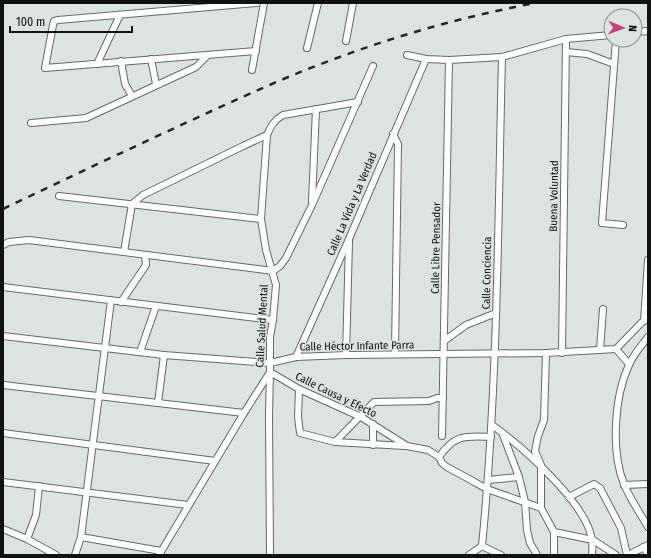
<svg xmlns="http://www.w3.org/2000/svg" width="651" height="558" font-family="'Fira Sans Condensed',sans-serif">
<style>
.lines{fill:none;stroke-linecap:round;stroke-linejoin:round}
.minor-casing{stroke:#636b68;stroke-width:8}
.minor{stroke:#fff;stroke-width:6}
.rail{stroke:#232826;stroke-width:2.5;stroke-dasharray:7 7;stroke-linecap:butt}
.labels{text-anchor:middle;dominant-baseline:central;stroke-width:3;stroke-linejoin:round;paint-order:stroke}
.street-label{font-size:11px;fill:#0e1211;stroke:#dbe4e1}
</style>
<rect width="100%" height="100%" fill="#dbe4e1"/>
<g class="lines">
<g class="minor-casing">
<g id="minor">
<polyline points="635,32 648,31"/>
<polyline points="616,40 602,223 623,225"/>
<polyline points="346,41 353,3"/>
<polyline points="307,48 318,3"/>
<polyline points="256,51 45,68 53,25 54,21 58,20 257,3"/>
<polyline points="566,52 587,54 614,64"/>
<polyline points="407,55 426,59 449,60 502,57 566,39 611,35"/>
<polyline points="151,59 156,84"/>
<polyline points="121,61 125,84 132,96"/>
<polyline points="97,64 120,15"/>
<polyline points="252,70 264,3"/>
<polyline points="31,123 86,118 196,67 208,55"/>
<polyline points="393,134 398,144 395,354"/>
<polyline points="59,196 261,219"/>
<polyline points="312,201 316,109"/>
<polyline points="3,245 9,242 29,240 273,271 280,266 286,258 312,205 373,66"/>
<polyline points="124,252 132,204 143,195 243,146 267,135"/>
<polyline points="3,287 273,320"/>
<polyline points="121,302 146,265 145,255"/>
<polyline points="644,321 648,260"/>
<polyline points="3,336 164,355 270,363 296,357 346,355 546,353 616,349"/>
<path d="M648 337C641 346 633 355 629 365 614 397 611 452 624 484 630 499 640 513 648 527"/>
<polyline points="444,341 466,325 496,313"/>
<polyline points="616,349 646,318"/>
<polyline points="616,349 629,364"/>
<polyline points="600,350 603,309"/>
<polyline points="140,352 156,306"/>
<polyline points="546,353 544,420 538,436 535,451 541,465 541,508 554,532 554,555"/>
<polyline points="562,353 566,39"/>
<polyline points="346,355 349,242"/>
<polyline points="296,357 349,239 426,59"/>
<polyline points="3,385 244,413"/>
<polyline points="299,389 298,417 300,433 335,442 405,446"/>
<polyline points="158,403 164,355"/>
<path d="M492 425C521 446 587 503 592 540 593 545 592 550 592 555"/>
<polyline points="3,433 215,461"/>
<polyline points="503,435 519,477 525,502 527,530 530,543 537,555"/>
<polyline points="442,436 449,60"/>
<polyline points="335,442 374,402 429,401 437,398 443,398"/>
<polyline points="373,445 373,424"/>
<path d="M439 457C455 434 465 436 491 437"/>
<polyline points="488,480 519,477"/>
<polyline points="3,482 188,505"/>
<polyline points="624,485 648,484"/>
<polyline points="569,497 594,484 600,488 621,528 627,555"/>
<polyline points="3,529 27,539 56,555"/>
<polyline points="554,532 593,540 616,555"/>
<polyline points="81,537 161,551"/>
<polyline points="27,539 36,515 39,486"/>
<polyline points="482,546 501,555"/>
<polyline points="643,547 648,554"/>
<polyline points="75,555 81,537 111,300"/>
<path d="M159 555 244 413 270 372V337L273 320 276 285 266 250 261 219 267 135C271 126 274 120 283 115L358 102"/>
<polyline points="270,555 269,415 270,372 299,389 361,417 407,446 428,450 439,457 442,463 447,467 469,479 487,489 541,508"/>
<path d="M469 555 482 546C498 383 498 220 502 57"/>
<polyline points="628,555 648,545"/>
</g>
</g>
<use href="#minor" class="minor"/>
<path class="rail" d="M3 209C66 179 129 149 192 120 240 98 287 76 337 58 401 34 467 16 535 3"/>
</g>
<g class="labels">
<g class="street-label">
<text transform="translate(554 196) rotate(-89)">Buena Voluntad</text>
<text transform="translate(352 204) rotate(-67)">Calle La Vida y La Verdad</text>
<text transform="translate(436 248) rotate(-89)">Calle Libre Pensador</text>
<text transform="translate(487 273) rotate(-89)">Calle Conciencia</text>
<text transform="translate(262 326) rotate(-87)">Calle Salud Mental</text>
<text transform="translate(357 346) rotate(-1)">Calle Héctor Infante Parra</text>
<text transform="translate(336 395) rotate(26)">Calle Causa y Efecto</text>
</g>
</g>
<rect width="651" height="558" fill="none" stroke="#0e1211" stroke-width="8"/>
<g transform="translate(623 28) rotate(92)"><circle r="19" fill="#dbe4e1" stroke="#89908e"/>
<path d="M0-3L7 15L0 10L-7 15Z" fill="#cc427a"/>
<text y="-6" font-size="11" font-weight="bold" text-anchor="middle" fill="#0e1211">N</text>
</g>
<path d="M10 26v6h122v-6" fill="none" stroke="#0e1211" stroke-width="2"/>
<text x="16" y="26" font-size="12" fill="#0e1211" stroke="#dbe4e1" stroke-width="3" paint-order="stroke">100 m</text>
</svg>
